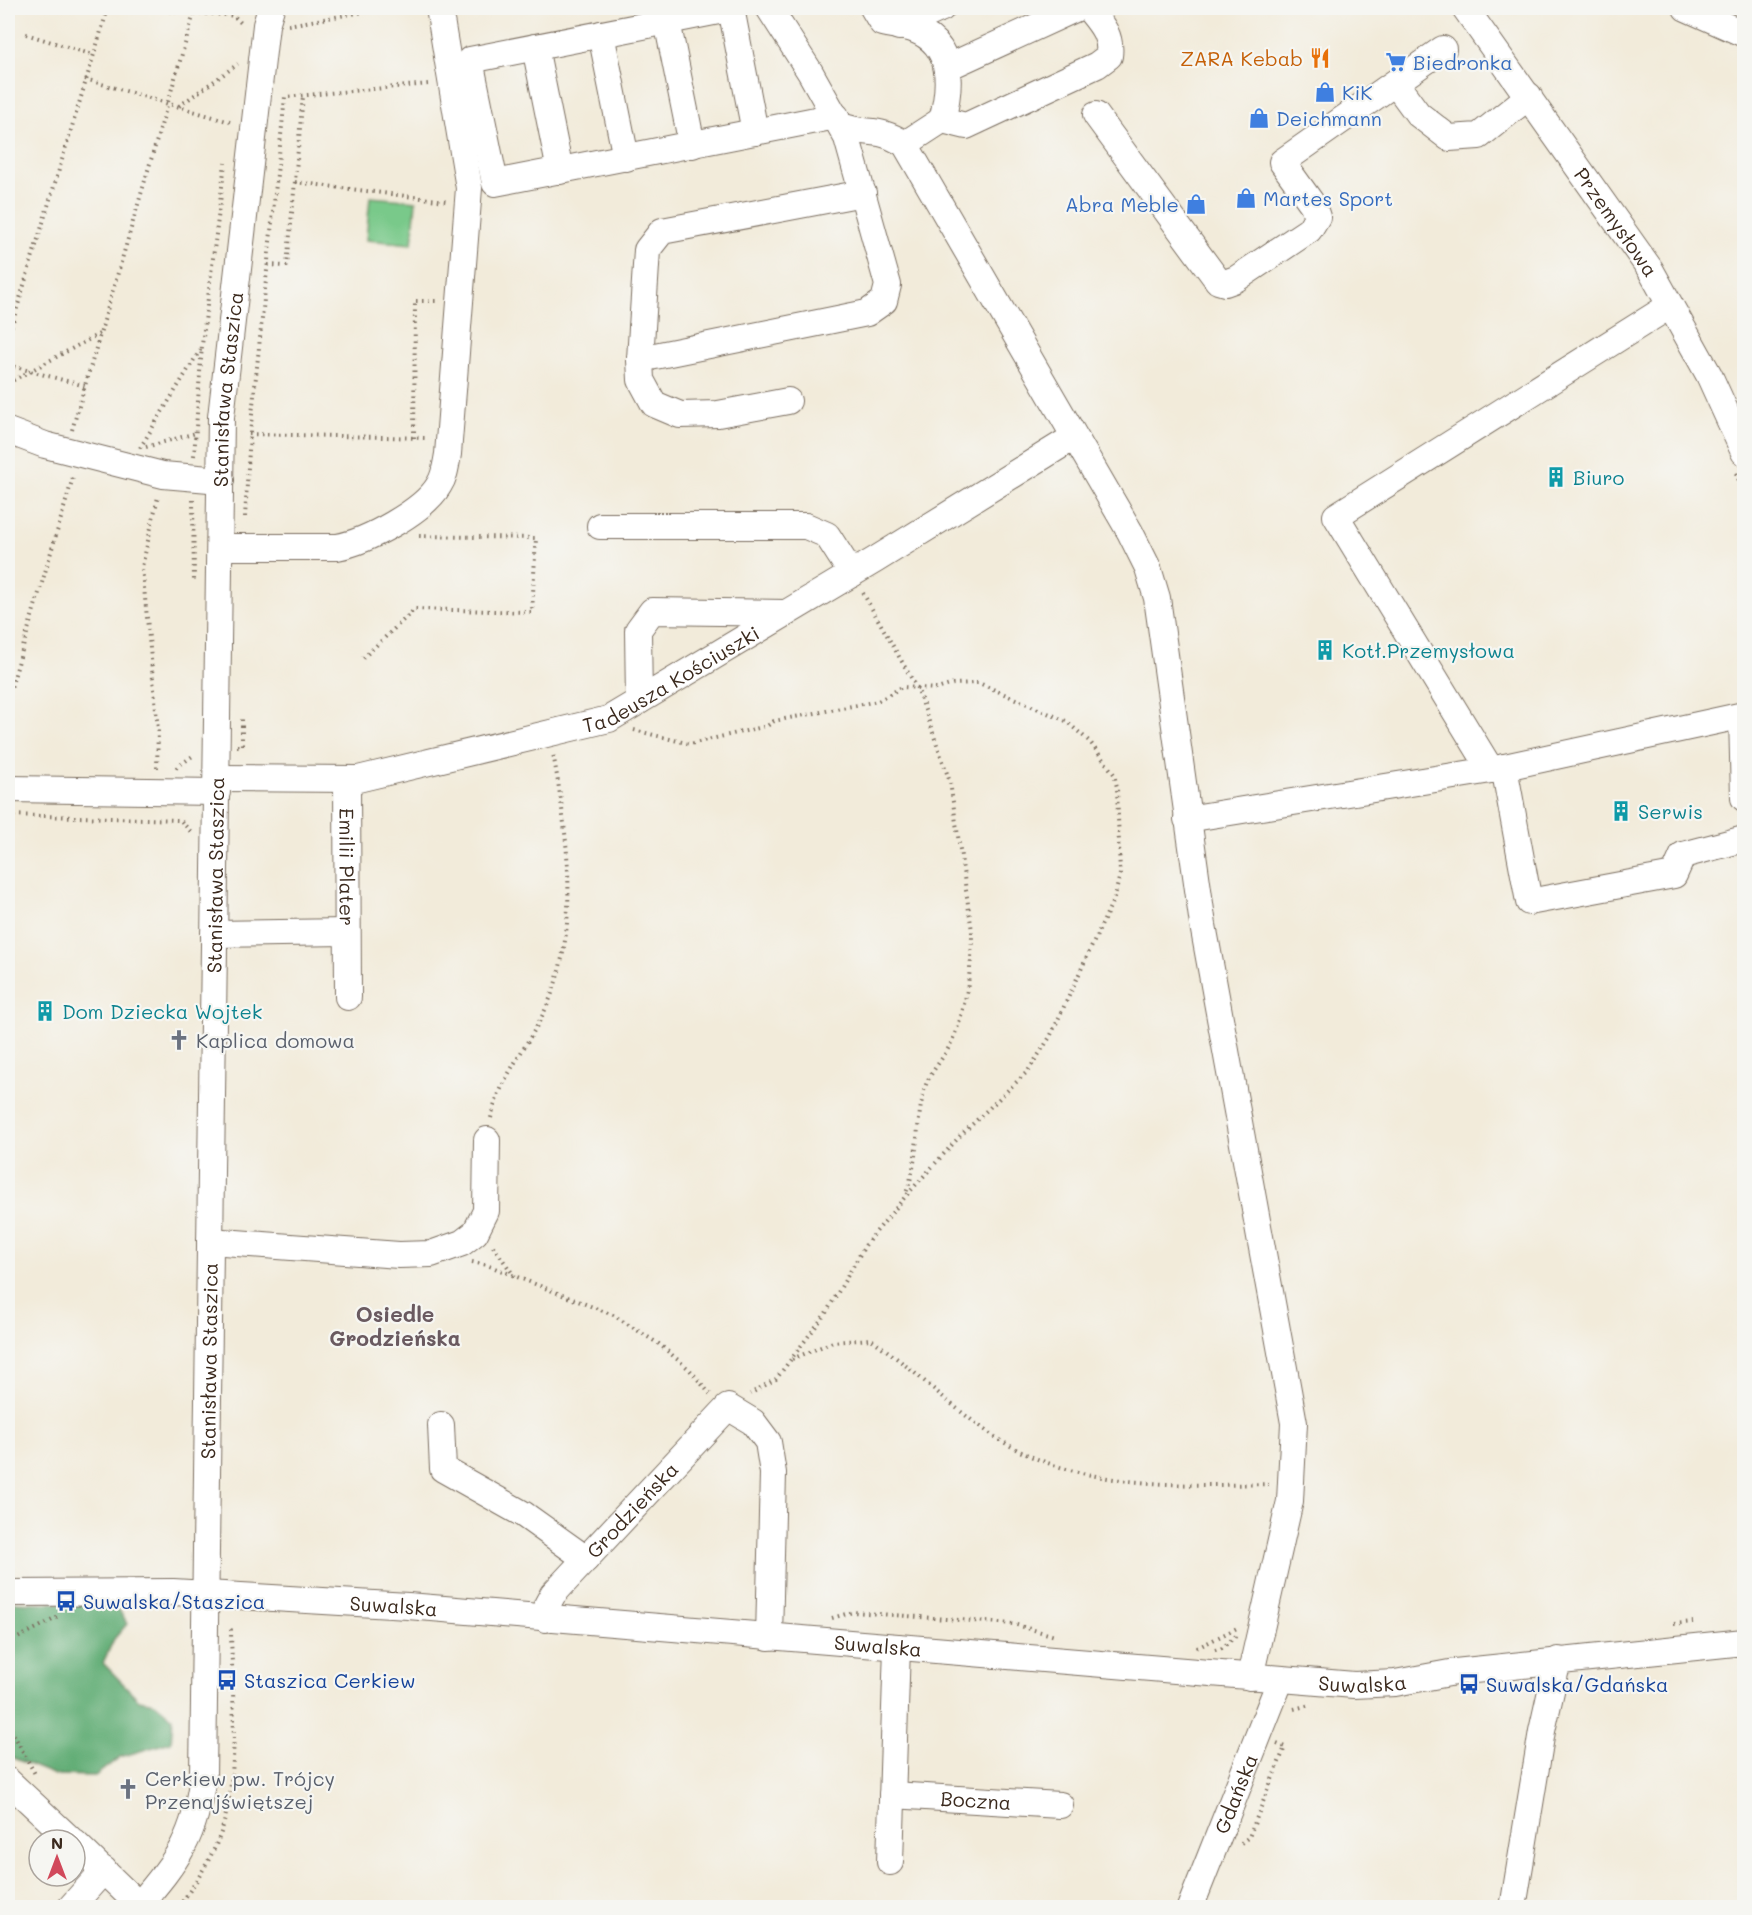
<svg xmlns="http://www.w3.org/2000/svg" width="1752" height="1915" font-family="Mali,sans-serif">
<style>
.green{fill:#79c98a;stroke:#5a7a54;stroke-width:1.5}
.forest{fill:#62ad76;stroke:#4e6c4a;stroke-width:1.5}
.lines{fill:none;stroke-linecap:round;stroke-linejoin:round}
.minor-casing{stroke:#7b6e60;stroke-width:28}
.path{stroke:#7b6e60;stroke-width:4;stroke-dasharray:1.5 4.5;stroke-linecap:butt}
.minor{stroke:#fff;stroke-width:26}
.labels{text-anchor:middle;dominant-baseline:central;stroke-width:4.5;stroke-linejoin:round;paint-order:stroke}
.food-label{font-size:20px;fill:#c56008;stroke:#f6f6f2;text-anchor:end}
.shop-label{font-size:20px;fill:#366cbe;stroke:#f6f6f2;text-anchor:start}
.street-label{font-size:20px;fill:#3b2a1e;stroke:#f6f6f2}
.culture-label{font-size:20px;fill:#0d838f;stroke:#f6f6f2;text-anchor:start}
.worship-label{font-size:20px;fill:#5b616d;stroke:#f6f6f2;text-anchor:start}
.transit-label{font-size:20px;fill:#164399;stroke:#f6f6f2;text-anchor:start}
.neighbourhood-label{font-size:21px;font-weight:bold;fill:#6a5a60;stroke:#f6f6f2}
</style>
<rect width="100%" height="100%" fill="#f6f6f2"/>
<filter id="ink" filterUnits="userSpaceOnUse"><feTurbulence type="fractalNoise" baseFrequency=".0167" numOctaves="2"/><feDisplacementMap in="SourceGraphic" scale="12" xChannelSelector="R" yChannelSelector="G"/><feConvolveMatrix kernelMatrix="1 2 1 2 8 2 1 2 1" color-interpolation-filters="sRGB"/></filter>
<filter id="wash" filterUnits="userSpaceOnUse"><feTurbulence type="fractalNoise" baseFrequency=".008" numOctaves="4" result="noise"/><feDisplacementMap in="SourceGraphic" scale="24" xChannelSelector="R" yChannelSelector="G"/><feGaussianBlur stdDeviation="1.35" result="paint"/><feColorMatrix in="noise" values="0 0 0 0 0 0 0 0 0 0 0 0 0 0 0 0 0 1.4 0 .05"/><feComposite in="paint" operator="in"/></filter>
<g filter="url(#wash)">
<rect width="100%" height="100%" fill="#f2ebda"/>
<polygon class="green" points="370,197 416,201 412,244 366,240"/>
<polygon class="forest" points="8,1602 79,1604 119,1610 127,1624 114,1639 103,1663 139,1700 155,1703 173,1718 171,1742 120,1757 95,1776 55,1775 8,1756"/>
</g>
<g filter="url(#ink)">
<g class="lines">
<g class="minor-casing">
<g id="minor">
<polyline points="731,8 755,132"/>
<polyline points="734,8 470,60 495,183 836,116"/>
<path d="M873 8 882 23C893 26 905 26 915 30 954 45 951 86 942 120"/>
<path id="s1" d="M1465 8 1650 269 1709 375 1744 452"/>
<polyline points="1686,8 1744,34"/>
<polyline points="667,21 692,145"/>
<polyline points="899,27 942,8"/>
<polyline points="601,34 626,158"/>
<polyline points="535,47 560,171"/>
<polyline points="948,67 1077,8"/>
<polyline points="1396,84 1418,114 1449,138 1479,136 1529,96"/>
<polyline points="1096,115 1218,281 1225,283 1236,279 1309,230 1317,217 1313,205 1282,162 1443,49"/>
<path d="M841 126C868 136 877 126 905 144L1130 532 1148 568 1157 598 1203 925 1294 1423 1290 1501 1250 1677"/>
<path d="M905 144 942 120 966 126 1097 65 1109 56C1112 35 1100 23 1088 8"/>
<polyline points="1660,312 1336,516 1491,770 1744,715"/>
<polyline points="640,359 867,313 884,301 888,285 847,138 810,72 769,8"/>
<polyline points="788,401 718,414 680,415 654,404 641,380 640,359 647,250 662,231 863,193"/>
<polyline points="8,431 45,445 163,475 221,480"/>
<polyline points="600,526 806,526 827,535 852,574"/>
<path d="M220 547H337C366 542 424 511 439 485 445 476 446 465 448 454L469 188 439 8"/>
<polyline points="639,701 638,630 652,611 786,613"/>
<polyline points="1742,716 1744,798"/>
<polyline points="1504,767 1529,902 1674,875 1683,855 1744,839"/>
<path id="s2" d="M218 778 358 779 609 719 875 560 1074 437"/>
<path id="s3" d="M347 779 348 997"/>
<polyline points="8,789 217,792"/>
<polyline points="1187,819 1491,770"/>
<polyline points="214,934 347,932"/>
<polyline points="210,1241 399,1255 431,1254 462,1243 475,1233 486,1211 487,1140"/>
<polyline points="441,1425 443,1469 523,1514 586,1559"/>
<path id="s4" d="M8 1593 173 1592 408 1606 1354 1685 1395 1683 1455 1672 1744 1642"/>
<path id="s5" d="M546 1619 547 1605 553 1594 728 1407 753 1422 768 1442 773 1473 769 1637"/>
<polyline points="8,1781 71,1840"/>
<path id="s6" d="M892 1795 1060 1805"/>
<polyline points="75,1843 142,1908"/>
<polyline points="890,1862 897,1647"/>
<path id="s7" d="M139 1905C178 1860 195 1837 203 1776L221 417 266 25 271 8"/>
<polyline points="70,1908 104,1870"/>
<path id="s8" d="M1190 1908 1280 1681"/>
<polyline points="1513,1908 1542,1731 1558,1660"/>
</g>
</g>
<g class="path">
<polyline points="122,8 228,15 234,16 242,24"/>
<polyline points="349,8 350,14"/>
<polyline points="228,15 228,8"/>
<polyline points="288,25 387,8"/>
<polyline points="26,34 93,55"/>
<polyline points="85,79 230,122"/>
<polyline points="179,106 238,64"/>
<polyline points="295,182 446,201"/>
<polyline points="268,265 287,266 303,96"/>
<polyline points="8,338 108,8"/>
<polyline points="8,365 85,386"/>
<polyline points="8,383 101,333"/>
<polyline points="72,430 194,13"/>
<polyline points="249,434 427,438"/>
<polyline points="414,438 415,301 440,301"/>
<polyline points="146,447 196,433"/>
<polyline points="140,448 202,347"/>
<polyline points="194,456 202,345 225,163"/>
<polyline points="1736,473 1744,493"/>
<polyline points="193,500 194,582"/>
<polyline points="245,517 250,434 285,97 429,84"/>
<path d="M863 593 918 690 950 782 972 931C972 968 966 1014 949 1047 941 1062 928 1074 924 1091 915 1126 919 1160 906 1193"/>
<polyline points="363,658 415,609 532,612 536,538 417,536"/>
<polyline points="8,698 74,474"/>
<polyline points="634,730 690,744 767,726 774,721 878,701 902,687 937,689 953,684 979,683 1066,721 1090,742 1114,774 1117,787 1120,874 1115,896 1050,1037 1028,1071 960,1136 905,1197 866,1244 826,1313 776,1379 750,1394"/>
<polyline points="237,746 242,746 242,719"/>
<polyline points="157,768 158,730 142,567 158,497"/>
<polyline points="176,768 194,755"/>
<polyline points="8,815 180,820 193,834"/>
<path d="M491 1118C501 1073 535 1039 551 996 580 919 567 832 553 753"/>
<polyline points="493,1246 515,1277"/>
<polyline points="472,1262 487,1265 613,1315 659,1344 690,1370 710,1394"/>
<path d="M792 1359 833 1342 871 1339C917 1371 957 1414 1005 1443 1083 1489 1182 1486 1269 1484"/>
<polyline points="832,1618 853,1612 1013,1624 1055,1636"/>
<polyline points="1674,1624 1693,1622"/>
<polyline points="8,1643 60,1616"/>
<polyline points="1197,1648 1237,1628"/>
<polyline points="1215,1650 1222,1648 1236,1636"/>
<polyline points="1294,1709 1310,1705"/>
<polyline points="8,1724 35,1774"/>
<polyline points="1241,1843 1249,1837 1285,1747 1277,1744"/>
<path d="M179 1906C196 1883 215 1853 223 1826 240 1764 232 1693 231 1630L228 1626"/>
</g>
<use href="#minor" class="minor"/>
</g>
</g>
<defs>
<g id="restaurant-bare" transform="scale(1.62)"><path d="M-5-6h1v4h1v-4h1v4h1v-4h1v5L-1.5 .5V6h-2V.5L-5-1ZM5-6V6H3V1.5H1.5Q1.5-4 5-6Z" fill="#e8710a" stroke="#f6f6f2" stroke-width="2.5" paint-order="stroke"/></g>
<g id="supermarket-bare" transform="scale(1.62)"><path d="M-6-5.5h2.5l.6 2H6L4.5 2H-2.5L-4.4-4H-6ZM-1.5 3.2a1.3 1.3 0 1 0 .1 0ZM3 3.2a1.3 1.3 0 1 0 .1 0Z" fill="#3f7fe0" stroke="#f6f6f2" stroke-width="2.5" paint-order="stroke"/></g>
<g id="shop-bare" transform="scale(1.62)"><path d="M-5-2.5h2.3a2.7 3.5 0 0 1 5.4 0H5L5.5 6h-11ZM-1.5-2.5h3a1.5 2.3 0 0 0-3 0Z" fill="#3f7fe0" stroke="#f6f6f2" stroke-width="2.5" paint-order="stroke"/></g>
<g id="building-bare" transform="scale(1.62)"><path d="M-4-6H4V6H1V3H-1V6H-4ZM-2.5-4.3h1.7v1.8h-1.7ZM.8-4.3h1.7v1.8H.8ZM-2.5-1h1.7V.8h-1.7ZM.8-1h1.7V.8H.8Z" fill="#0f9aa8" stroke="#f6f6f2" stroke-width="2.5" paint-order="stroke"/></g>
<g id="church-bare" transform="scale(1.62)"><path d="M-1.2-6h2.4v3.5h3.3v2.4h-3.3V6h-2.4V-.1h-3.3v-2.4h3.3Z" fill="#6b7280" stroke="#f6f6f2" stroke-width="2.5" paint-order="stroke"/></g>
<g id="bus-bare" transform="scale(1.62)"><path d="M-5-6H5V4H4V6H2V4H-2V6H-4V4H-5ZM-3.5-4V0h7V-4ZM-3.5 1.2v1.5H-2V1.2ZM2 1.2v1.5H3.5V1.2Z" fill="#1a4fb4" stroke="#f6f6f2" stroke-width="2.5" paint-order="stroke"/></g>
</defs>
<g fill-rule="evenodd">
<use href="#restaurant-bare" x="1320" y="58"/>
<use href="#supermarket-bare" x="1396" y="62"/>
<use href="#shop-bare" x="1325" y="92"/>
<use href="#shop-bare" x="1259" y="118"/>
<use href="#shop-bare" x="1246" y="198"/>
<use href="#shop-bare" x="1196" y="204"/>
<use href="#building-bare" x="1556" y="477"/>
<use href="#building-bare" x="1325" y="650"/>
<use href="#building-bare" x="1621" y="811"/>
<use href="#building-bare" x="45" y="1011"/>
<use href="#church-bare" x="179" y="1040"/>
<use href="#bus-bare" x="66" y="1601"/>
<use href="#bus-bare" x="227" y="1680"/>
<use href="#bus-bare" x="1469" y="1684"/>
<use href="#church-bare" x="128" y="1789"/>
</g>
<g class="labels">
<g class="food-label">
<text x="1303" y="58">ZARA Kebab</text>
</g>
<g class="shop-label">
<text x="1413" y="62">Biedronka</text>
<text x="1342" y="92">KiK</text>
<text x="1276" y="118">Deichmann</text>
<text x="1263" y="198">Martes Sport</text>
<text x="1179" y="204" text-anchor="end">Abra Meble</text>
</g>
<g class="street-label">
<text stroke="none"><textPath href="#s1" startOffset="262">Przemysłowa</textPath></text>
<text stroke="none"><textPath href="#s7" startOffset="1534">Stanisława Staszica</textPath></text>
<text stroke="none"><textPath href="#s2" startOffset="471">Tadeusza Kościuszki</textPath></text>
<text stroke="none"><textPath href="#s3" startOffset="88">Emilii Plater</textPath></text>
<text stroke="none"><textPath href="#s7" startOffset="1048">Stanisława Staszica</textPath></text>
<text stroke="none"><textPath href="#s7" startOffset="562">Stanisława Staszica</textPath></text>
<text stroke="none"><textPath href="#s5" startOffset="142">Grodzieńska</textPath></text>
<text stroke="none"><textPath href="#s4" startOffset="386">Suwalska</textPath></text>
<text stroke="none"><textPath href="#s4" startOffset="872">Suwalska</textPath></text>
<text stroke="none"><textPath href="#s4" startOffset="1358">Suwalska</textPath></text>
<text stroke="none"><textPath href="#s8" startOffset="123">Gdańska</textPath></text>
<text stroke="none"><textPath href="#s6" startOffset="84">Boczna</textPath></text>
</g>
<g class="culture-label">
<text x="1573" y="477">Biuro</text>
<text x="1342" y="650">Kotł.Przemysłowa</text>
<text x="1638" y="811">Serwis</text>
<text x="62" y="1011">Dom Dziecka Wojtek</text>
</g>
<g class="worship-label">
<text x="196" y="1040">Kaplica domowa</text>
<text x="145" y="1778">Cerkiew pw. Trójcy<tspan x="145" dy="23">Przenajświętszej</tspan></text>
</g>
<g class="transit-label">
<text x="83" y="1601">Suwalska/Staszica</text>
<text x="244" y="1680">Staszica Cerkiew</text>
<text x="1486" y="1684">Suwalska/Gdańska</text>
</g>
<g class="neighbourhood-label">
<text x="395" y="1313">Osiedle<tspan x="395" dy="24">Grodzieńska</tspan></text>
</g>
</g>
<rect width="1752" height="1915" fill="none" stroke="#f6f6f2" stroke-width="30"/>
<g transform="translate(57 1858)"><circle r="28" fill="#f6f6f2" stroke="#aba49d" stroke-width="1.5"/>
<path d="M0-4.5L10 22L0 15L-10 22Z" fill="#d1495b"/>
<text y="-9" font-size="16" font-weight="bold" text-anchor="middle" fill="#3b2a1e">N</text>
</g>
</svg>
